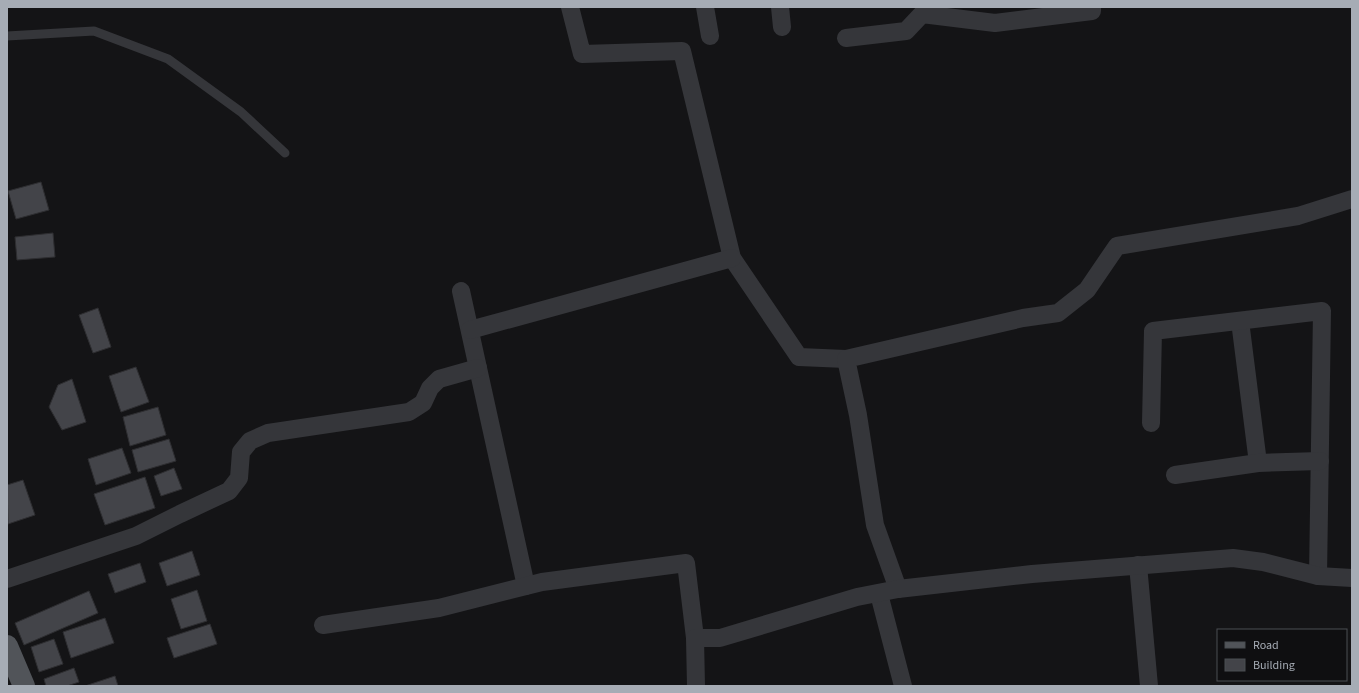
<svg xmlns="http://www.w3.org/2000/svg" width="1359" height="693" font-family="'Source Sans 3',sans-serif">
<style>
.building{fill:#434449;stroke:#2e2e31}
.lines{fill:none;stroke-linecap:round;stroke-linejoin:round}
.service{stroke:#35363a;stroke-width:9}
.minor{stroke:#35363a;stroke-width:18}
.primary{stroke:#515459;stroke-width:22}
</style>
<rect width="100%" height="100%" fill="#141416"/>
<g class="building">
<polygon points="41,182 49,210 16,219 8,191"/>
<polygon points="53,233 55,257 17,260 15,237"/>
<polygon points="98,308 111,347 93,353 79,315"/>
<polygon points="136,367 149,402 121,412 109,376"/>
<polygon points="72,379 86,422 62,430 49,407 58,385"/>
<polygon points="158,407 166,435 130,446 123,417"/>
<polygon points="169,439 176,461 138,472 132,450"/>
<polygon points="122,448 131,473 96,485 88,459"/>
<polygon points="174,468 182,489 161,496 154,476"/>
<polygon points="145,477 155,508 105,525 94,494"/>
<polygon points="23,480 35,515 8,524 7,485"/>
<polygon points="192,551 200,575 167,586 159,563"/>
<polygon points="140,563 146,582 115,593 108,574"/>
<polygon points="197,590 207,621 181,629 171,599"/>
<polygon points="89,591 98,613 24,645 15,623"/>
<polygon points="105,618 114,643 71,658 63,632"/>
<polygon points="210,624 217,644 174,658 167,638"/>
<polygon points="54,639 63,664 39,672 31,647"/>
<polygon points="74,668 79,682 67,686 46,686 44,679"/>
<polygon points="115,676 118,686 85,686"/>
</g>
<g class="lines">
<polyline class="service" points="7,36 94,31 168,59 241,112 285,153"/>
<g class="minor">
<polyline points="570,7 582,54 682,51 732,258 799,357 846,359"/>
<polyline points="705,7 710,36"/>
<polyline points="780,7 782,27"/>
<polyline points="846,38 906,31 922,14 995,23 1092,11 1092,7"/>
<polyline points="461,291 526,586"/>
<polyline points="1240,321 1258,463"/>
<polyline points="470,330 732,258"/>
<polyline points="1151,423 1153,331 1322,311 1318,576"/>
<polyline points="1175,475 1258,463 1320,461"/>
<polyline points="1138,565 1149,686"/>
<polyline points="7,579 136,536 180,514 229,491 239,478 241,452 250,441 268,433 409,412 423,403 430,388 439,379 478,368"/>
<polyline points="898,589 875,525 858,415 846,359 1023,318 1058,313 1087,290 1117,246 1298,216 1352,199"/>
<polyline points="879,594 903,686"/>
<polyline points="323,625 439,608 542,582 686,563 695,638"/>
<polyline points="696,686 695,638 720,638 857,597 898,589 1032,574 1233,558 1263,562 1318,576 1352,578"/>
</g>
<polyline class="primary" points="7,646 24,686"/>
</g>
<rect width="1359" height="693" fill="none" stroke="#a6acb5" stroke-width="16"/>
<rect x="1217" y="629" width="130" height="52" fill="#0f0f11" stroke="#4b4e53"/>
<rect x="1225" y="642" width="20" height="6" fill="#515459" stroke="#4b4e53"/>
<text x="1253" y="649" font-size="12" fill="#a6acb5">Road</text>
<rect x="1225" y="659" width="20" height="12" fill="#434449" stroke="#4b4e53"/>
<text x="1253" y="669" font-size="12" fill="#a6acb5">Building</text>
</svg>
